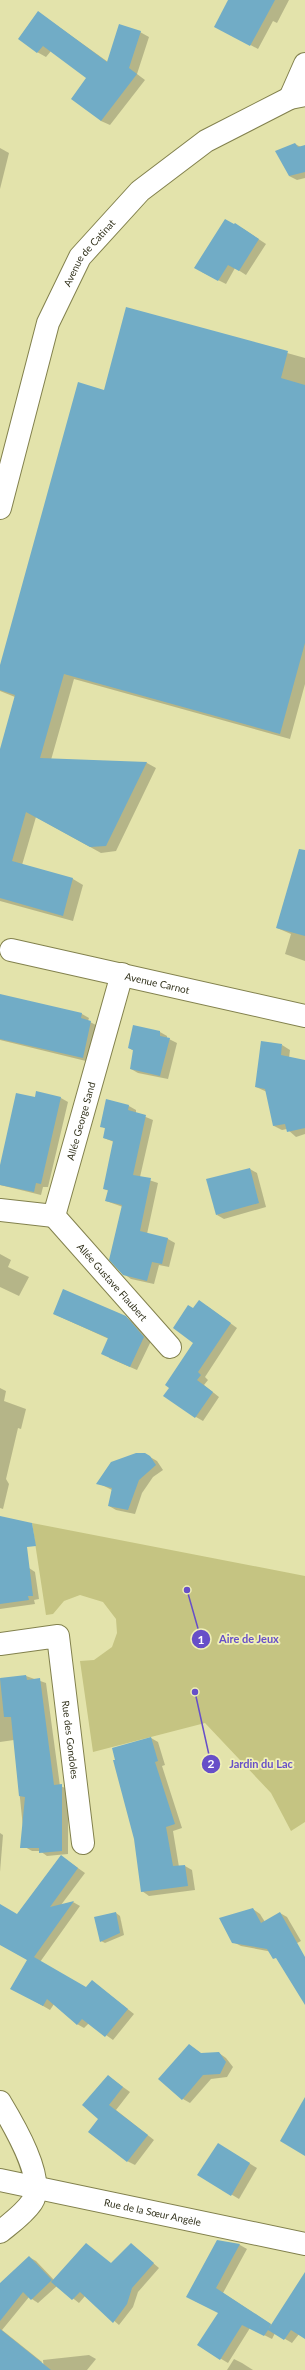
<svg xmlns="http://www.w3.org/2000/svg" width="305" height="2370" font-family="Lato,sans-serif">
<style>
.green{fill:#c5c482}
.shadow{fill:#0003}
.building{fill:#71acc6}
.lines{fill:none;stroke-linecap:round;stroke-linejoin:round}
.pedestrian-casing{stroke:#82814d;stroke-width:24}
.minor-casing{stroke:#82814d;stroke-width:24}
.pedestrian{stroke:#fff;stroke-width:22}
.minor{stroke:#fff;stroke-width:22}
.labels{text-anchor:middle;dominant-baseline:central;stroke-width:3.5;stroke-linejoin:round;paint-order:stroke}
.street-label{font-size:10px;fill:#32321c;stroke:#f0f0b8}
.leader{fill:none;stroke:#674fc8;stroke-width:1.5}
.callout-dot{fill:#674fc8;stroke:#f0f0b8;stroke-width:1.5}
.mark-label{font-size:12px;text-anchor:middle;font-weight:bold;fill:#fff}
.callout-label{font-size:11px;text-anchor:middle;font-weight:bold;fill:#674fc8;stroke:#f0f0b8;stroke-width:3.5;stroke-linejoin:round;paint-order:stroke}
</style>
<rect width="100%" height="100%" fill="#e3e3ab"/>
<polygon class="green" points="32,1523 305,1576 305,1822 291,1831 271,1793 205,1723 93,1752 80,1661 94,1660 112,1647 117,1633 116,1619 103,1602 80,1595 64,1601 53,1614 46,1615"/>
<g class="shadow">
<polygon points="229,0 289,0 277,23 273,21 258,49 223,30"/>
<polygon points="38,12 108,62 140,32 149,37 137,74 145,80 110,125 101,121 88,78 51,51 46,57 37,52"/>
<polygon points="295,144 301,147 305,146 305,178 297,180 289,176"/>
<polygon points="0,148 9,153 0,189"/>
<polygon points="242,228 266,244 246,275 235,268 226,284 202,272"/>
<polygon points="127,308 305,358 305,684 290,739 74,679 51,760 147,763 156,768 116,851 101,853 36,817 22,865 73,879 83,885 73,921 0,901 0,753 15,697 0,691 0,669 105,391"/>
<polygon points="305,869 305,961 285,954 291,934 277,928"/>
<polygon points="0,995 82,1014 89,1018 88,1021 98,1026 90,1062 0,1040"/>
<polygon points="160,1032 167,1036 167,1038 177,1043 168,1079 138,1073 131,1069 134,1051 129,1048"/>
<polygon points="282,1045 290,1050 289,1058 305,1061 305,1134 296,1137 287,1129 282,1130 274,1126 267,1092 256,1087"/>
<polygon points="61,1098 68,1102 48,1187 43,1187 41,1195 0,1185 0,1169 35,1099"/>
<polygon points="107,1100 129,1106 136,1110 136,1113 153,1120 140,1177 158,1183 147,1234 168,1239 175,1243 169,1267 159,1265 154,1284 131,1279 124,1274 123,1207 106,1201 109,1191 104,1189 114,1142 104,1138 106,1129 101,1126"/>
<polygon points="250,1169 257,1173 266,1207 224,1219 217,1215"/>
<polygon points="0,1254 11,1260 8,1267 29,1277 19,1296 0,1287"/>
<polygon points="207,1306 237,1328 205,1377 208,1380 204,1385 219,1397 203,1421 196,1417 170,1388 194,1343 194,1309"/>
<polygon points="54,1314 124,1316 132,1321 151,1341 137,1370 109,1358 109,1339"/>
<polygon points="0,1388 6,1391 4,1401 26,1409 21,1429 18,1428 6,1479 9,1484 3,1509 0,1508"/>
<polygon points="145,1454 157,1461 163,1470 153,1477 142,1493 135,1514 116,1510 109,1506 112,1490 98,1483"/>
<polygon points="29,1568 35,1572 39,1599 34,1600 35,1604 0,1609 0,1570"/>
<polygon points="26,1676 46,1683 60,1786 68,1789 68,1854 47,1856 40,1851 32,1851 25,1847 14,1740 0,1742 0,1679"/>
<polygon points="151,1738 158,1742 165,1765 162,1766 182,1828 173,1831 179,1867 185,1866 192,1870 195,1890 149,1896 142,1891"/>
<polygon points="0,1833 3,1835 0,1872"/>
<polygon points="61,1856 85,1873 61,1905 73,1902 80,1906 40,1962 86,1988 92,1981 134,2014 113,2040 89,2023 84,2028 77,2024 54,2004 50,2010 12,1988 28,1960 0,1944 0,1908 17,1915"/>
<polygon points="253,1909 260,1914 265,1922 280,1913 287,1917 301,1941 278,1953 241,1946 233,1942"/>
<polygon points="116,1913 120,1916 124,1935 105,1943 101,1941"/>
<polygon points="189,2045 202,2054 219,2053 226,2058 233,2067 227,2077 211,2079 190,2103 183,2099"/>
<polygon points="108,2076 130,2092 116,2110 154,2140 135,2165 127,2161 99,2119"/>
<polygon points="225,2148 257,2168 239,2199 199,2175"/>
<polygon points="218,2241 240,2245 247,2249 223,2293 272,2325 305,2298 305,2338 299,2334 292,2343 275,2333 272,2339 250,2328 228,2363 198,2345 220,2313 195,2301"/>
<polygon points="131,2244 159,2268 138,2292 133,2307 119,2325 85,2296 79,2303 57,2286 38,2303 29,2297 2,2330 42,2362 36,2370 0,2370 0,2286 29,2257 36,2261 54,2280 112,2264"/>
<polygon points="89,2355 96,2359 87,2370 44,2370 43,2360"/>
<polygon points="234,2359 242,2363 253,2370 227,2370"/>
</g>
<g class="building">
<polygon points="228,0 275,0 250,46 214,27"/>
<polygon points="38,11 107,62 119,24 141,31 129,68 137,74 101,121 71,99 86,78 43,46 37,53 18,39"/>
<polygon points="295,143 298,147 305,145 305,172 289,176 275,151"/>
<polygon points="225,219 234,224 235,223 259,239 239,271 228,265 218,281 194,268"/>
<polygon points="126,307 288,351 281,378 305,385 305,643 280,734 64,674 40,758 147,762 106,846 90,847 26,812 12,861 73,878 63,916 0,898 0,749 15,695 0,690 0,665 78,382 104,390"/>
<polygon points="299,849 305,850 305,936 276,928"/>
<polygon points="0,994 82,1013 81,1018 91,1021 83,1058 0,1039"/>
<polygon points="133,1025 160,1031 160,1036 170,1038 160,1076 130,1069 133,1050 128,1048"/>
<polygon points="261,1041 282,1044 281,1055 305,1060 305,1128 287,1132 285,1124 273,1126 265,1089 255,1087"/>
<polygon points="36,1091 61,1097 41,1184 36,1183 34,1192 0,1185 0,1165 16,1093 35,1097"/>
<polygon points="106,1099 129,1105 128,1110 146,1115 133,1175 151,1178 140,1231 168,1238 162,1264 152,1262 147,1281 123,1275 109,1260 122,1205 105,1201 108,1190 103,1189 113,1141 103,1138 105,1128 100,1127"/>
<polygon points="250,1168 259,1203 216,1215 206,1179"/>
<polygon points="63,1289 126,1316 144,1337 130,1367 101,1354 108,1338 53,1314"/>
<polygon points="199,1300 231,1323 198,1372 201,1375 197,1380 213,1392 195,1418 163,1396 169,1388 165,1385 193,1343 173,1328 188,1305 193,1308"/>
<polygon points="136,1453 145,1453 150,1456 156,1465 139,1480 128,1510 108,1506 112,1488 96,1484 111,1462"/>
<polygon points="0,1516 32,1523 36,1546 27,1547 33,1596 28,1596 29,1600 0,1604"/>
<polygon points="26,1675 27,1680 40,1678 54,1785 62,1784 62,1851 39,1853 39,1848 20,1848 25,1797 19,1796 11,1717 4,1717 0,1678"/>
<polygon points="151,1737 158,1761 155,1762 175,1824 166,1827 173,1866 185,1865 188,1886 141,1892 134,1839 113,1760 115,1760 112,1748"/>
<polygon points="61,1855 78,1868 50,1907 74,1901 34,1957 86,1987 92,1980 128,2009 105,2037 82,2019 77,2025 47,1999 43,2006 10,1989 27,1960 0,1945 0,1904 17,1914"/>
<polygon points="253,1908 261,1923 280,1912 305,1957 305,2005 276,1958 273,1959 267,1949 232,1943 219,1918"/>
<polygon points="116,1912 120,1933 100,1942 94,1917"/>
<polygon points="189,2044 201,2053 219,2052 226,2062 220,2074 203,2075 182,2100 158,2079"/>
<polygon points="108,2075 123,2087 109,2105 148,2135 127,2162 88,2132 98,2119 82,2105"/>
<polygon points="305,2097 305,2156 280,2141"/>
<polygon points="218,2143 250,2163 231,2196 197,2175"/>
<polygon points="217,2240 240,2244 216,2288 271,2324 269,2328 305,2272 305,2339 291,2330 284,2340 268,2330 264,2336 242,2325 220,2360 197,2345 218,2313 186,2297"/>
<polygon points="86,2243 111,2263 131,2243 154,2263 132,2288 127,2304 113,2323 80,2292 72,2300 51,2282"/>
<polygon points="29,2256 52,2280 31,2300 23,2292 0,2321 0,2283"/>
<polygon points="0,2329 51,2370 0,2370"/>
</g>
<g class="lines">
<g class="pedestrian-casing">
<polyline id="pedestrian" points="290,98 305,64"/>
</g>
<g class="minor-casing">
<g id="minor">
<path id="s1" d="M0 508 48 323 80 257 140 191 206 141 290 98 305 95"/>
<path id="s2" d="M11 950 305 1016"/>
<path id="s3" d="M0 1210 54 1216 122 974"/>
<path id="s4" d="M54 1216 170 1347"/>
<path id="s5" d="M0 1644 58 1636 83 1843"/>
<path d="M0 2102C12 2122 47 2180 32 2202 24 2214 11 2223 0 2232"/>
<path id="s6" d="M0 2180 305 2244"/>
</g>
</g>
<use href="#pedestrian" class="pedestrian"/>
<use href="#minor" class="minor"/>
</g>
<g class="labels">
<g class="street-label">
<text stroke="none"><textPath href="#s1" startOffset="273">Avenue de Catinat</textPath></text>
<text stroke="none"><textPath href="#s2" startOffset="150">Avenue Carnot</textPath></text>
<text stroke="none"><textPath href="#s3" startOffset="153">Allée George Sand</textPath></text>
<text stroke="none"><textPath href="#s4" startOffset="88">Allée Gustave Flaubert</textPath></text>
<text stroke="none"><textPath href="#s5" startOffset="163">Rue des Gondoles</textPath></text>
<text stroke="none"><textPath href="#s6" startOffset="156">Rue de la Sœur Angèle</textPath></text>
</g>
</g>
<path class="leader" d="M187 1590L201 1639M195 1692L211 1764"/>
<g class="callout-dot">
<circle cx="187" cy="1590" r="4"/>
<circle cx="195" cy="1692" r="4"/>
<circle cx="201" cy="1639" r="10"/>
<circle cx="211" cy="1764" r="10"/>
</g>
<g class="mark-label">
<text x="201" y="1644">1</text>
<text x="211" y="1768">2</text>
</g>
<g class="callout-label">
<text x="249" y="1643">Aire de Jeux</text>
<text x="261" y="1768">Jardin du Lac</text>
</g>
</svg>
